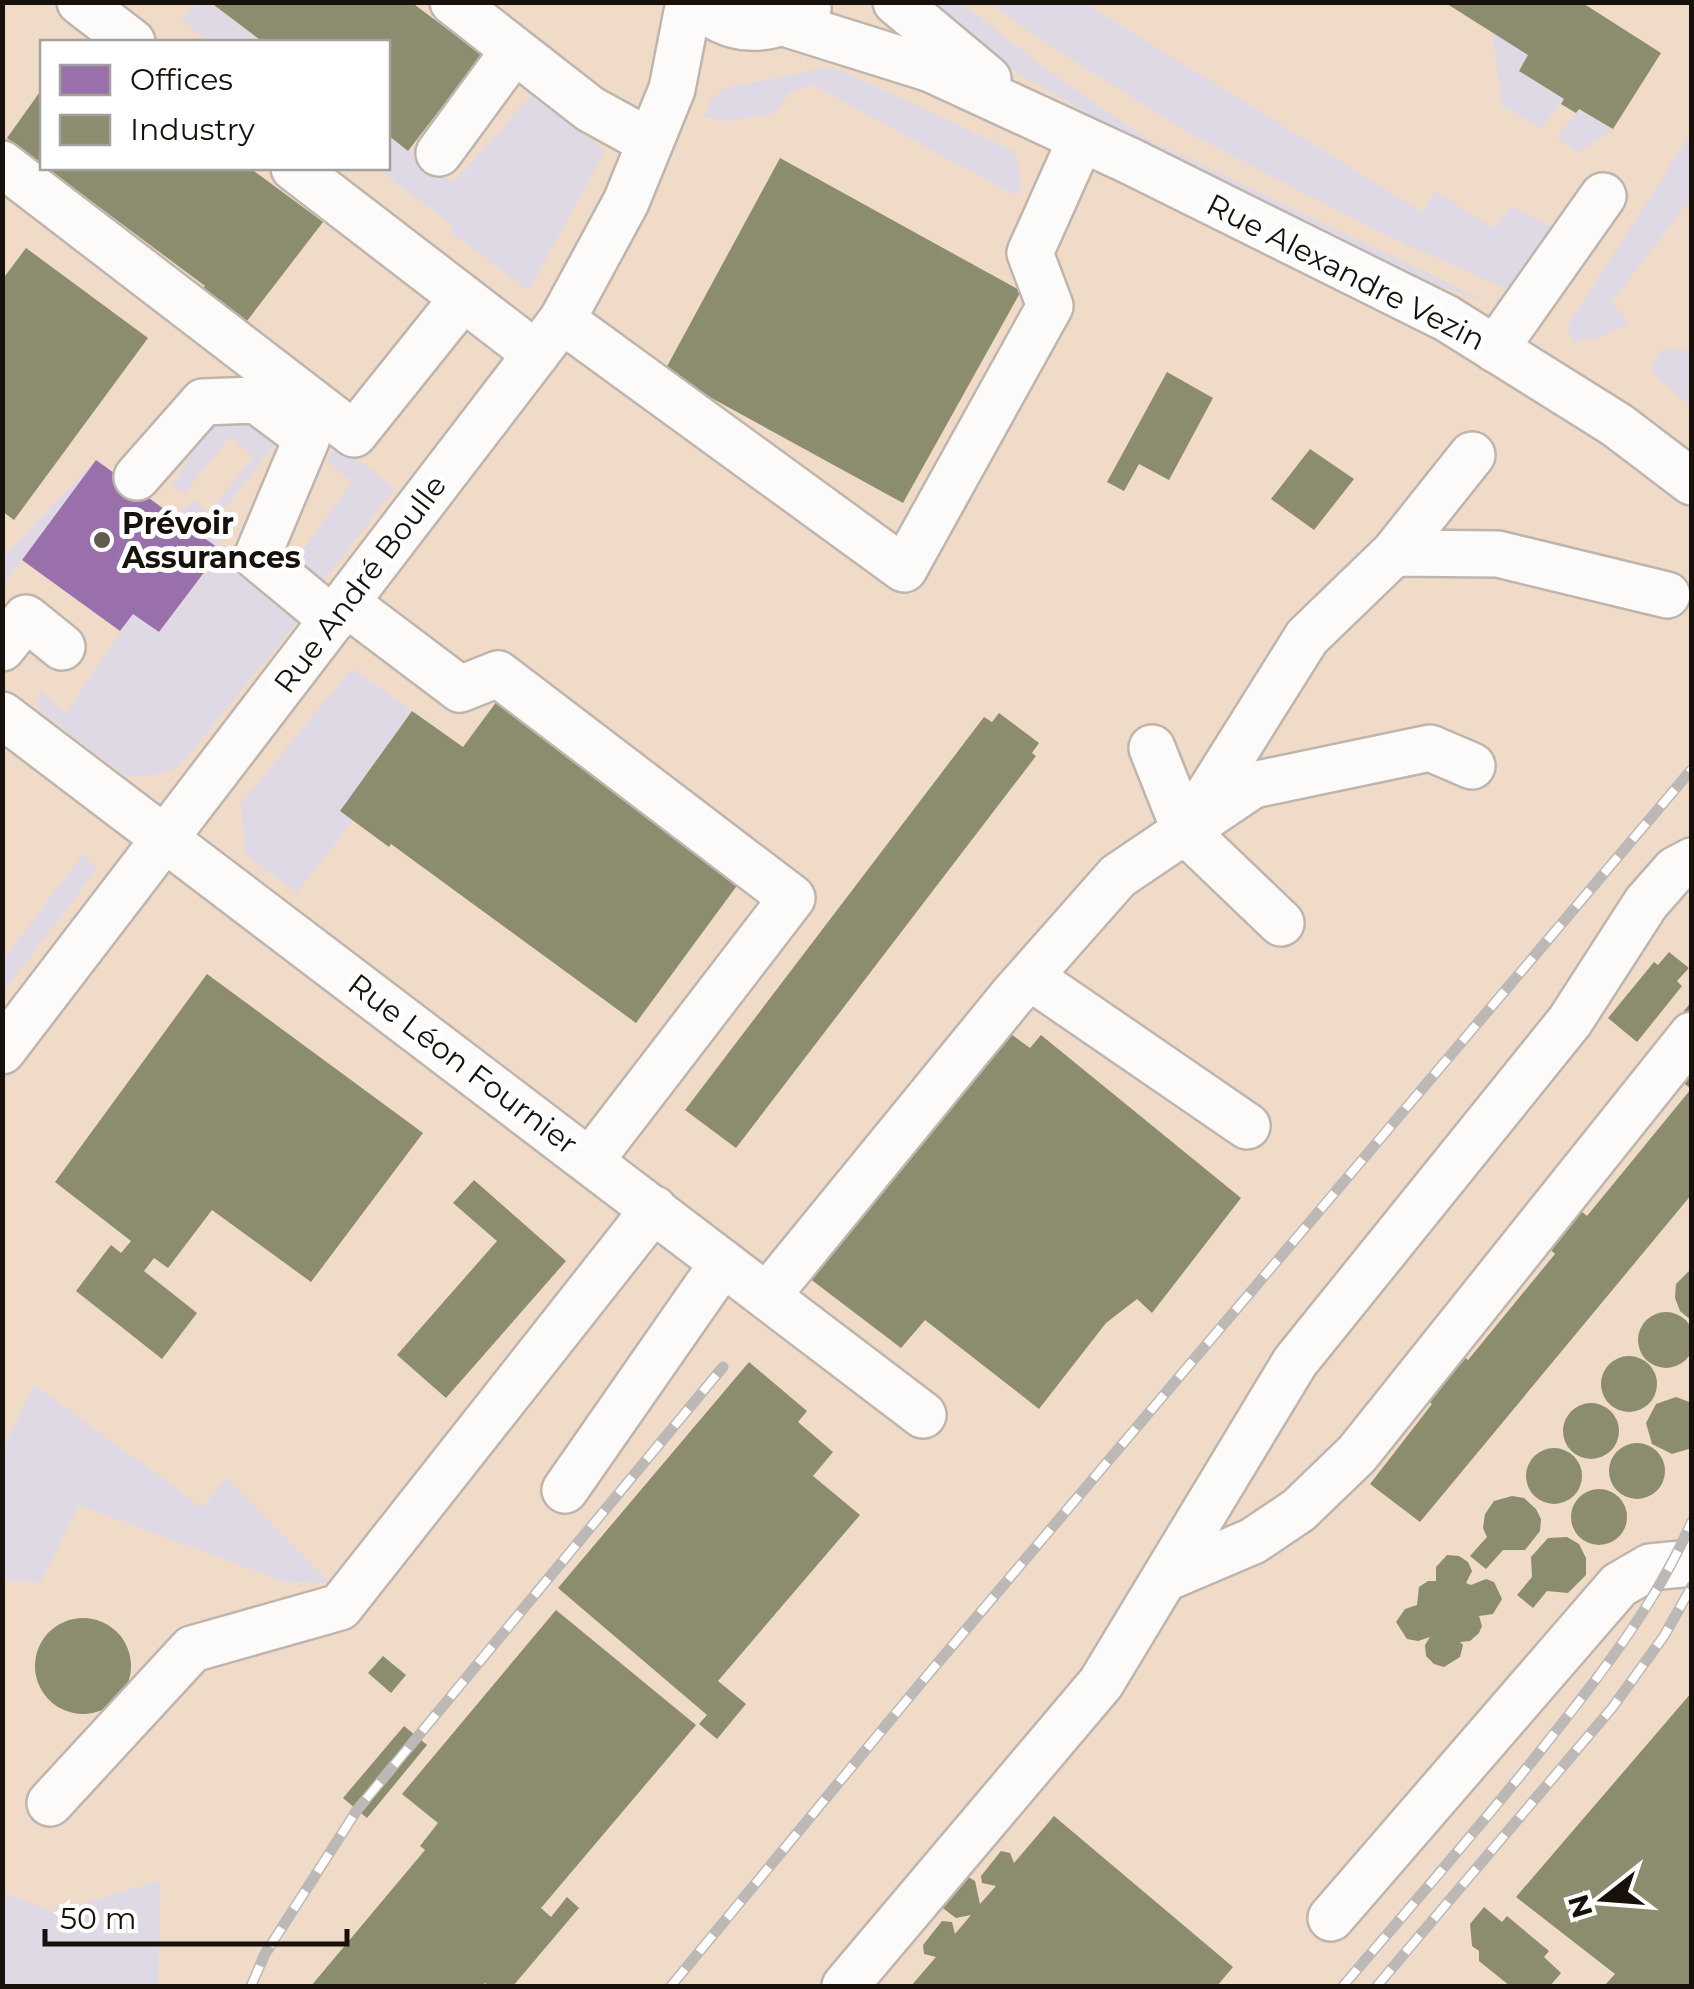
<svg xmlns="http://www.w3.org/2000/svg" width="1694" height="1989" font-family="Montserrat,sans-serif">
<style>
.built{fill:#f0dbc9;fill-rule:evenodd}
.green{fill:#dfd9e6}
.offices{fill:#9970ab}
.industry{fill:#8c8c6e}
.lines{fill:none;stroke-linecap:round;stroke-linejoin:round}
.minor-casing{stroke:#bfb5ad;stroke-width:50}
.minor{stroke:#fcfbf9;stroke-width:45}
.rail-casing{stroke:#bbb8b5;stroke-width:11}
.rail{stroke:#fff;stroke-width:8;stroke-dasharray:22;stroke-linecap:butt}
.poi-dot{fill:#635a52;stroke:#fff;stroke-width:4}
.labels{text-anchor:middle;dominant-baseline:central;stroke-width:10;stroke-linejoin:round;paint-order:stroke}
.street-label{font-size:30px;fill:#18110b;stroke:#fff}
.poi-label{font-size:30px;font-weight:bold;fill:#18110b;stroke:#fff;text-anchor:start}
</style>
<rect width="100%" height="100%" fill="#eee2d7"/>
<path class="built" d="M3 3H1691V1986H3ZM42 42H388V168H42Z"/>
<g class="green">
<polygon points="196,2 210,3 263,42 211,42 182,21"/>
<polygon points="928,3 962,3 1038,63 1144,137 1488,302 1436,285 1215,187 974,48"/>
<polygon points="989,3 1085,3 1422,212 1435,191 1494,228 1512,206 1552,228 1507,289 1383,234 1188,133 1051,46"/>
<polygon points="1492,32 1528,55 1564,99 1541,128 1502,106"/>
<polygon points="825,68 843,71 1014,151 1022,184 1014,195 813,85 790,92 775,113 728,121 704,117 710,100 726,88"/>
<polygon points="532,95 605,151 529,290 451,233 451,224 376,168 388,168 388,135 453,182"/>
<polygon points="1579,109 1613,129 1578,153 1557,137"/>
<polygon points="1691,133 1691,198 1611,303 1629,323 1601,337 1574,342 1566,329"/>
<polygon points="1662,349 1691,350 1691,407 1653,374 1652,364"/>
<polygon points="258,422 279,439 213,524 221,550 303,615 178,768 155,775 126,777 39,710 39,690 66,713 133,614 159,632 221,551 175,517 195,500 208,513 253,457 230,436 184,494 173,486 208,426"/>
<polygon points="335,443 395,488 319,587 293,564 352,482 327,461"/>
<polygon points="96,460 3,585 3,557"/>
<polygon points="352,668 412,711 341,810 353,820 297,893 247,856 240,805"/>
<polygon points="83,854 97,869 3,992 3,960"/>
<polygon points="34,1385 203,1508 226,1478 330,1583 285,1582 79,1505 41,1582 3,1581 2,1451"/>
<polygon points="161,1880 158,1986 3,1986 3,1893 56,1912"/>
</g>
<polygon class="offices" points="96,460 221,550 159,632 133,614 120,631 22,560"/>
<g class="industry">
<polygon points="210,2 411,2 482,55 408,151 388,135 388,42 263,42"/>
<polygon points="1444,2 1581,2 1661,53 1613,129 1579,109 1576,113 1561,104 1564,99 1519,71 1528,55"/>
<polygon points="42,89 42,164 7,138"/>
<polygon points="780,158 1021,291 903,503 664,372"/>
<polygon points="47,168 250,168 323,222 240,330 196,298 205,286"/>
<polygon points="26,248 148,338 14,520 2,511 2,280"/>
<polygon points="1167,372 1213,398 1169,480 1139,464 1124,491 1107,482"/>
<polygon points="1310,449 1354,479 1314,530 1271,499"/>
<polygon points="500,697 744,876 636,1023 391,844 389,847 340,811 412,711 463,747"/>
<polygon points="999,713 1039,743 1032,753 1036,756 736,1148 685,1110 984,717 992,722"/>
<polygon points="1669,952 1689,968 1677,981 1682,986 1637,1042 1608,1018 1654,962 1658,965"/>
<polygon points="207,974 423,1133 311,1282 212,1210 168,1268 154,1258 144,1271 197,1313 162,1359 76,1291 111,1245 121,1253 131,1241 55,1182"/>
<polygon points="1692,1001 1692,1194 1420,1522 1370,1484 1432,1404 1394,1372 1430,1329 1468,1360 1555,1254 1537,1237 1567,1200 1587,1216 1691,1089 1649,1054"/>
<polygon points="1011,1034 1030,1048 1041,1035 1241,1198 1152,1313 1137,1299 1106,1323 1039,1409 925,1320 901,1348 809,1278"/>
<polygon points="474,1180 566,1261 446,1398 397,1355 497,1241 453,1203"/>
<polygon points="1692,1268 1692,1321 1680,1311 1675,1298 1676,1284"/>
<circle cx="1666" cy="1340" r="28"/>
<circle cx="1629" cy="1384" r="28"/>
<polygon points="749,1362 807,1411 798,1422 833,1452 813,1476 860,1515 718,1681 746,1704 717,1739 699,1724 707,1715 558,1588"/>
<polygon points="1676,1397 1692,1403 1692,1448 1672,1454 1652,1444 1646,1423 1656,1404"/>
<circle cx="1591" cy="1431" r="28"/>
<circle cx="1637" cy="1471" r="28"/>
<circle cx="1554" cy="1476" r="28"/>
<circle cx="1599" cy="1517" r="28"/>
<polygon points="1512,1496 1524,1498 1536,1509 1541,1519 1540,1531 1525,1550 1503,1550 1486,1569 1470,1556 1487,1537 1483,1528 1485,1514 1494,1501"/>
<polygon points="1548,1538 1567,1537 1579,1544 1586,1558 1586,1575 1568,1593 1547,1591 1533,1608 1517,1595 1532,1577 1531,1557"/>
<polygon points="1447,1555 1459,1556 1468,1562 1472,1571 1466,1583 1471,1585 1486,1579 1494,1582 1502,1599 1493,1614 1479,1616 1482,1626 1479,1633 1470,1641 1460,1642 1463,1645 1460,1657 1444,1667 1434,1664 1426,1656 1425,1645 1430,1637 1418,1641 1407,1639 1396,1622 1405,1609 1417,1605 1419,1587 1428,1581 1436,1581 1436,1567"/>
<polygon points="556,1610 696,1725 541,1908 551,1917 567,1897 579,1908 513,1986 489,1986 485,1983 482,1986 311,1986 425,1850 420,1846 438,1823 402,1794"/>
<circle cx="83" cy="1666" r="48"/>
<polygon points="383,1656 406,1675 391,1693 368,1673"/>
<polygon points="1692,1692 1692,1986 1604,1986 1615,1974 1516,1897"/>
<polygon points="404,1726 427,1745 367,1818 343,1798"/>
<polygon points="1054,1816 1233,1967 1217,1986 911,1986 936,1957 924,1954 923,1945 942,1921 952,1922 955,1934 971,1915 956,1918 940,1906 963,1874 975,1881 980,1904 996,1886 982,1883 981,1876 1001,1851 1010,1853 1014,1863"/>
<polygon points="1484,1907 1502,1922 1507,1916 1549,1951 1544,1957 1561,1973 1550,1986 1510,1986 1479,1961 1479,1951 1472,1946 1470,1924"/>
</g>
<g class="lines">
<g class="minor-casing">
<g id="minor">
<polyline points="80,2 132,42"/>
<polyline points="453,2 590,109 650,142"/>
<path d="M697 2C730 35 771 34 808 8"/>
<polyline points="896,2 988,79"/>
<polyline points="784,23 931,69 1130,161 1446,318 1617,425 1692,482"/>
<polyline points="439,153 513,52"/>
<polyline points="2,164 354,434 463,298"/>
<polyline points="294,168 536,354"/>
<polyline points="562,320 904,569 1050,306 1030,253 1081,139"/>
<polyline points="1495,349 1603,196"/>
<polyline points="137,477 203,402 256,400 307,438 257,557 333,620"/>
<polyline points="1394,553 1472,455"/>
<polyline points="346,603 460,689 498,674 792,898 590,1161"/>
<polyline points="2,648 26,618 62,647"/>
<polyline points="2,715 923,1415"/>
<polyline points="1152,748 1185,831 1281,923"/>
<polyline points="1196,814 1307,637 1394,553 1498,554 1667,595"/>
<polyline points="1030,977 1247,1126"/>
<polyline points="2,1051 562,320 626,202 672,89 689,2"/>
<polyline points="767,1296 1012,996 1118,876 1253,785 1430,748 1472,766"/>
<polyline points="565,1490 723,1263"/>
<polyline points="1166,1578 1253,1541 1299,1510 1357,1454 1692,1035"/>
<polyline points="50,1803 192,1649 340,1607 654,1209"/>
<polyline points="1331,1918 1619,1585 1650,1567 1692,1563"/>
<polyline points="845,1986 1101,1683 1295,1362 1570,1021 1646,903 1675,870 1692,861"/>
</g>
</g>
<use href="#minor" class="minor"/>
<g class="rail-casing">
<g id="rail">
<polyline points="251,1986 265,1954 357,1810 723,1367"/>
<polyline points="671,1986 920,1684 1692,769"/>
<path d="M1343 1986C1411 1906 1480 1827 1545 1745 1601 1674 1656 1604 1692 1521"/>
<polyline points="1377,1986 1612,1708 1664,1636 1692,1586"/>
</g>
</g>
<use href="#rail" class="rail"/>
</g>
<circle class="poi-dot" cx="102" cy="540" r="10"/>
<g class="labels">
<g class="street-label">
<text transform="translate(1346 272) rotate(27)">Rue Alexandre Vezin</text>
<text transform="translate(360 584) rotate(-53)">Rue André Boulle</text>
<text transform="translate(463 1064) rotate(37)">Rue Léon Fournier</text>
</g>
<g class="poi-label">
<text x="122" y="523">Prévoir<tspan x="122" dy="34">Assurances</tspan></text>
</g>
</g>
<rect width="1694" height="1989" fill="none" stroke="#18110b" stroke-width="10"/>
<rect x="40" y="40" width="350" height="130" fill="#ffffff" stroke="#a3a09d" stroke-width="2.5"/>
<rect x="60" y="65" width="50" height="30" fill="#9970ab" stroke="#a3a09d" stroke-width="2.5"/>
<text x="130" y="90" font-size="30" fill="#18110b">Offices</text>
<rect x="60" y="115" width="50" height="30" fill="#8c8c6e" stroke="#a3a09d" stroke-width="2.5"/>
<text x="130" y="140" font-size="30" fill="#18110b">Industry</text>
<g transform="translate(1604 1899) rotate(253)" stroke="#ffffff" stroke-width="8" paint-order="stroke">
<path d="M0-8L18 38L0 25L-18 38Z" fill="#18110b"/>
<text y="-15" font-size="28" font-weight="bold" text-anchor="middle" fill="#18110b">N</text>
</g>
<path d="M45 1929v15h302v-15" fill="none" stroke="#18110b" stroke-width="5"/>
<text x="60" y="1929" font-size="30" fill="#18110b" stroke="#ffffff" stroke-width="8" paint-order="stroke">50 m</text>
</svg>
